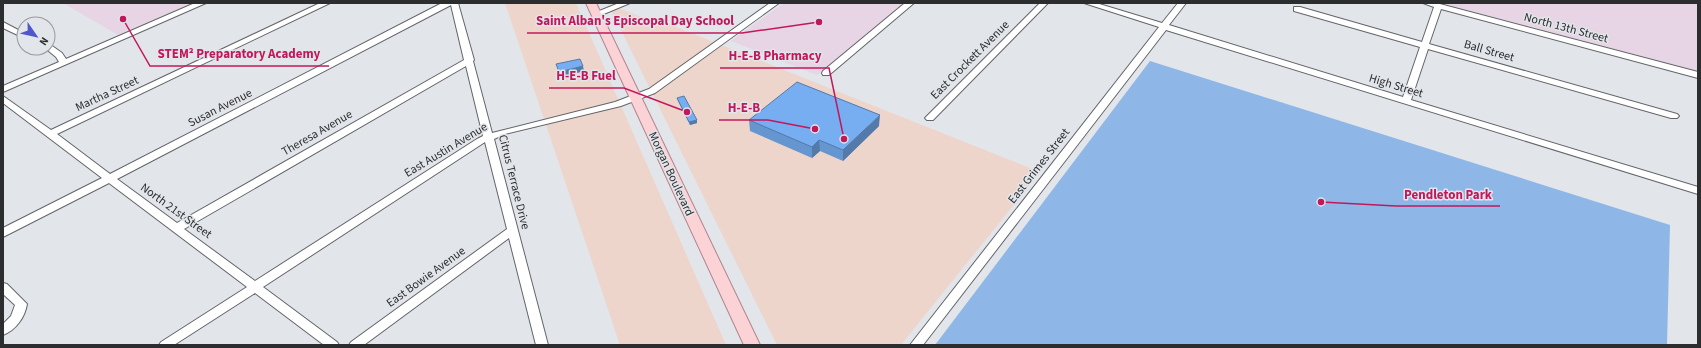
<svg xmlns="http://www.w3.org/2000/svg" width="1701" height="348" font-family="'Source Sans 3',sans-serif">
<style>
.commercial{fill:#eed5cc}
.education{fill:#e7d4e4}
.green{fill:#8eb7e8}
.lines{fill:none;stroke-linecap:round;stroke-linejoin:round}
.minor-casing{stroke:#626569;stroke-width:2}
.major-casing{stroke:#b1858a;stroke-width:2}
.minor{fill:#fff;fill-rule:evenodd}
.major{fill:#fbd2d6;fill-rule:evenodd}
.wall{fill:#6596cf}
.shaded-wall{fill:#537aa9}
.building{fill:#76aef1;stroke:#537aa9}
.labels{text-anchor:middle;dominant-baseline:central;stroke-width:3;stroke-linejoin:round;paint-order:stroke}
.street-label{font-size:12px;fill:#2c2d2f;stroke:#e2e5ea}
.leader{fill:none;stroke:#c2185b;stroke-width:1.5}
.callout-dot{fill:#c2185b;stroke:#e2e5ea;stroke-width:1.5}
.callout-label{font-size:13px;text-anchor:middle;font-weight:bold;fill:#c2185b;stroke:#e2e5ea;stroke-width:3;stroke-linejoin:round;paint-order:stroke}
</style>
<rect width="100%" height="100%" fill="#e2e5ea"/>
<g class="commercial">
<polygon points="505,3 576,3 726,345 620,345"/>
<polygon points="608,4 657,23 661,21 1040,172 901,345 777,345"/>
</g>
<g class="education">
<polygon points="63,3 192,3 118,35"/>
<polygon points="784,3 904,3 817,75 731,41"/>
<polygon points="1440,3 1698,3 1698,71"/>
</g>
<polygon class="green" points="1150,61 1670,225 1667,345 935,345"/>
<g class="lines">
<g class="minor-casing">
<g id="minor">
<polygon points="195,3 206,3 3,92 3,86 59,62 56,57 45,48 48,48 48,43 62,53 66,59"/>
<path d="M320 3H330L57 134 110 174 442 3H458L474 60 473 61 492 133 615 102 649 89 770 3H779L655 93 621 106 505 134 494 139 548 345H536L509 238 364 345H349L351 342 507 229 485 142 263 287 337 342 339 345H324L255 293 174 345H159L161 342 247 287 109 183 3 237V228L102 178 3 103V96L51 130ZM451 5 464 60 177 223 117 179ZM466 66 483 136 477 139 255 281 184 229Z"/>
<polygon points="619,3 630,3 599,16 593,16 592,14"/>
<polygon points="905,3 914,3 829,75 823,75 822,73 823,71"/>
<polygon points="1040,3 1048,3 933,120 927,120 925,118"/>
<polygon points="1084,3 1096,3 1162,23 1178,3 1186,3 1169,25 1403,97 1420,47 1294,11 1294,7 1300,7 1422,42 1434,7 1423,3 1436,3 1698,72 1698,78 1441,9 1429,44 1677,114 1679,116 1677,118 1671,118 1428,49 1411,100 1698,187 1698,194 1166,30 923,345 910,345 1159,27"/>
<polygon points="3,22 24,33 24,38 3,28"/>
<path d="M3 283 7 284 27 304C25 317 16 330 3 335V324L11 316 15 305 3 294Z"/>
</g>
</g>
<g class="major-casing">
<polygon id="major" points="586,3 596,3 760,345 744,345"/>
</g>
<use href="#minor" class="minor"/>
<use href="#major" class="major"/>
</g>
<g class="wall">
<polygon points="677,98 697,120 697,123 690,125 678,101"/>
<polygon points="749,120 879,126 843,161 820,151 812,158 750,131"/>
</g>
<g class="shaded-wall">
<polygon points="583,66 584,71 560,78 559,72"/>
<polygon points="880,115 879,126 843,161 843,150"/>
<polygon points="697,120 697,123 690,125 689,122"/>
<polygon points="819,140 820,151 812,158 812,147"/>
</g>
<g class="building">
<polygon points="580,59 583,66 559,72 556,64"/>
<polygon points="797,82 880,115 843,150 819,140 812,147 749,120"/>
<polygon points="684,96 697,120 689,122 677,98"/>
</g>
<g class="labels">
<g class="street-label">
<text transform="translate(1566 28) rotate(15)">North 13th Street</text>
<text transform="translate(1489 51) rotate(16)">Ball Street</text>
<text transform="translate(970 60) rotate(-45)">East Crockett Avenue</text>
<text transform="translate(1396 86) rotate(17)">High Street</text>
<text transform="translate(107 94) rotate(-25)">Martha Street</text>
<text transform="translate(220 108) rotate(-27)">Susan Avenue</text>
<text transform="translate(317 133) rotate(-30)">Theresa Avenue</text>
<text transform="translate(446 150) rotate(-31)">East Austin Avenue</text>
<text transform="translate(1039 166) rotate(-52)">East Grimes Street</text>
<text transform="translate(671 174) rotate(65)">Morgan Boulevard</text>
<text transform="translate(514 182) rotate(76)">Citrus Terrace Drive</text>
<text transform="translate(176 211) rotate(36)">North 21st Street</text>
<text transform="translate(426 277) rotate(-36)">East Bowie Avenue</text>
</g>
</g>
<path class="leader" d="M819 22L742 33H527M123 19L150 66H329M844 139L829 68H720M687 112L624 88H549M815 129L768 120H719M1321 202L1396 206H1500"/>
<g class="callout-dot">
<circle cx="819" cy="22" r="4"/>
<circle cx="123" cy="19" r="4"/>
<circle cx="844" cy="139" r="4"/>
<circle cx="687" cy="112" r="4"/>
<circle cx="815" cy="129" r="4"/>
<circle cx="1321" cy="202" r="4"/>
</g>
<g class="callout-label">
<text x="635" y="25">Saint Alban's Episcopal Day School</text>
<text x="239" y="58">STEM² Preparatory Academy</text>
<text x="775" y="60">H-E-B Pharmacy</text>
<text x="586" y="80">H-E-B Fuel</text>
<text x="744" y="112">H-E-B</text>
<text x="1448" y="199">Pendleton Park</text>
</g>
<rect width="1701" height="348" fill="none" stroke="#2c2d2f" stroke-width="8"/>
<g transform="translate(36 36) rotate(124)"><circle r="19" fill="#e2e5ea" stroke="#999b9f"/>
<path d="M0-3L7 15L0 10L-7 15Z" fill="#5057cd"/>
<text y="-6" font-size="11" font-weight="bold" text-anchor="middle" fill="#2c2d2f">N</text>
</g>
</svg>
